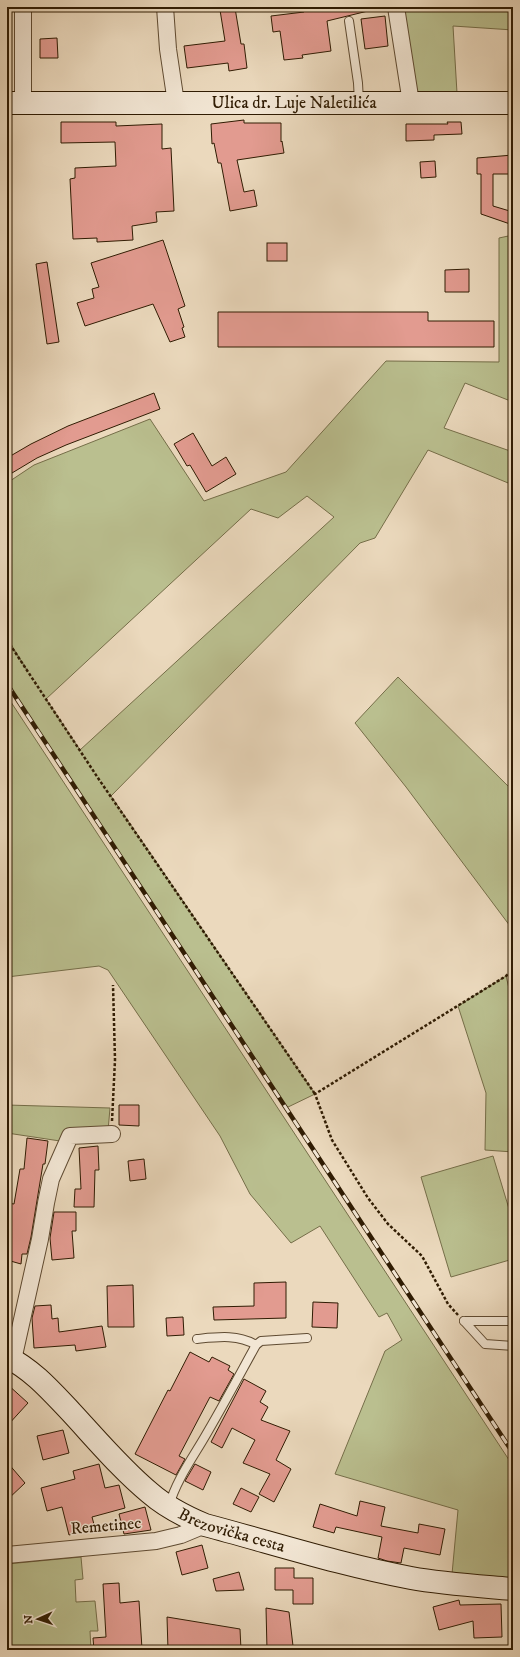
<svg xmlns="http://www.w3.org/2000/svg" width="520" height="1657" font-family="'IM FELL DW Pica',serif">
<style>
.green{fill:#babf8f;stroke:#756e49;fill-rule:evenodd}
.building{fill:#e29b90;stroke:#301c03}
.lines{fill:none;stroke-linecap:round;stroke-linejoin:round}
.lane-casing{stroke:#5f4b32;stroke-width:10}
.street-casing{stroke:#5f4b32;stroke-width:18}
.secondary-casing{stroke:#301c03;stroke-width:24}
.path{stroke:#301c03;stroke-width:2.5;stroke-dasharray:3 2;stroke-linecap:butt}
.lane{stroke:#f2e6d4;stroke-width:8}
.street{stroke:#f2e6d4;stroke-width:16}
.secondary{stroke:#f2e6d4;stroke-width:22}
.rail-casing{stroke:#301c03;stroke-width:4.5}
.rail{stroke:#f2e6d4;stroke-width:3;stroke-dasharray:9;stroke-linecap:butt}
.labels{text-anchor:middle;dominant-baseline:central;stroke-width:3;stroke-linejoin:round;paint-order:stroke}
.street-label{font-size:17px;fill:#301c03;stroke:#f2e6d4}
</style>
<rect width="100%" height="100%" fill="#ebd9bd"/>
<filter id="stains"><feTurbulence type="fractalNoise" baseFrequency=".005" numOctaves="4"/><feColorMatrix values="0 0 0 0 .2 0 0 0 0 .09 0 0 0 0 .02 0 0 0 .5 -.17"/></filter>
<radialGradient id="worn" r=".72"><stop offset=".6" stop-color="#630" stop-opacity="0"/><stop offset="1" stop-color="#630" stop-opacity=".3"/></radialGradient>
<g class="green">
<polygon points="402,7 513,7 513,30 453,26 457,93 416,93"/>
<path d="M513 235V402L465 383 444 428 513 452V485L428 450 375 538 360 543 111 796 315 1094 286 1108 7 684V640L27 670 7 638V483L34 465 150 419 204 501 286 472 386 361 499 362V238ZM307 496 334 517 80 750 46 699 251 509 278 518Z"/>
<polygon points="398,677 513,791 513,930 406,787 355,723"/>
<polygon points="7,696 513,1466 513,1580 452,1574 458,1510 335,1474 385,1351 402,1340 387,1313 379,1317 320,1226 291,1243 250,1194 220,1136 108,970 99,966 7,977"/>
<polygon points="506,976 513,1005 513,1152 485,1150 486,1093 458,1006"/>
<polygon points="7,1105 110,1108 108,1131 60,1141 7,1133"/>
<polygon points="493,1156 513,1222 513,1259 451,1277 421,1177"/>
<polygon points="81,1557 83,1579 75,1580 76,1602 95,1601 98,1631 90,1631 91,1650 7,1650 7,1564"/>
</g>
<g class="building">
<polygon points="304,7 367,7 368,11 327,21 331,51 302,55 303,58 284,60 280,31 273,32 271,16 304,12"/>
<polygon points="235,8 241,44 244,44 247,68 229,71 228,63 187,68 184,46 225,41 220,10"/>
<polygon points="385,16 388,46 365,49 361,19"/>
<polygon points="57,38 58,58 40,58 40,39"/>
<polygon points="244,120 244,123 281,123 281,142 282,141 284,153 237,160 244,192 254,190 257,206 230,211 221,163 218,163 214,143 212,144 211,124"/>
<polygon points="61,122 116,122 116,126 162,124 162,149 171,148 174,211 156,212 157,222 132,226 133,240 97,242 97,238 73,239 70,179 75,178 75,168 116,166 115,142 61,143"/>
<polygon points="447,122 461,122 462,134 434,135 434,140 406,141 406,124 448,124"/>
<polygon points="513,155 513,174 493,174 493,206 513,212 513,225 481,214 481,174 477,174 477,158"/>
<polygon points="435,161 436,177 421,178 420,162"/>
<polygon points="163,240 185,306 178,309 184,327 182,328 185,337 170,342 153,304 85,326 77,303 94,298 92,289 99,287 91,263"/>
<rect x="267" y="243" width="20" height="18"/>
<polygon points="47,262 59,342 47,344 36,264"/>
<polygon points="469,269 469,292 445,292 445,270"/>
<polygon points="218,312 428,312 428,321 494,321 494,347 218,347"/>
<polygon points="154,393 160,409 66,445 37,458 7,476 7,458 31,444 68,426"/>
<polygon points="193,433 212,466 226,457 236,474 206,492 190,465 187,466 174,444"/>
<polygon points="119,1105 139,1105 139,1126 119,1125"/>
<polygon points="27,1138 48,1141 45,1164 43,1164 31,1237 27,1254 22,1254 21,1264 7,1260 7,1240 11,1228 8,1227 9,1221 7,1220 7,1203 14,1204 20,1169 24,1169"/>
<polygon points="98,1146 99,1170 95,1170 94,1207 74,1207 75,1189 81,1189 79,1148"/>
<polygon points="144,1159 146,1179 130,1181 128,1161"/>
<polygon points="54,1212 76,1212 76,1231 72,1231 74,1258 52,1260 50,1238"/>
<polygon points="286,1282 286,1318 214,1320 213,1307 254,1306 254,1283"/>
<polygon points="133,1285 134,1327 108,1327 107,1286"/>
<polygon points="313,1302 338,1303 337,1328 312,1327"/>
<polygon points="51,1305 52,1319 58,1318 59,1332 102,1326 106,1347 76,1351 75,1345 34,1348 32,1318 35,1306"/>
<polygon points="183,1317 184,1335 167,1336 166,1318"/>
<polygon points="190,1352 209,1362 212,1357 230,1366 228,1370 234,1374 219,1401 210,1397 179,1456 185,1459 176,1475 135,1454 168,1390 170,1391"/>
<polygon points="244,1379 266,1391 260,1402 268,1407 261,1420 290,1431 276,1460 291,1469 274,1502 259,1494 270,1474 243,1463 255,1440 232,1428 222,1448 211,1442"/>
<polygon points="7,1384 28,1403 7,1426"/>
<polygon points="63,1430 69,1453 43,1460 37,1436"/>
<polygon points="7,1462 25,1483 7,1500"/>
<polygon points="99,1464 105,1488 119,1485 125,1508 92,1517 95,1528 69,1535 62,1507 47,1511 41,1488 75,1479 73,1471"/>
<polygon points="195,1464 211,1472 203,1490 185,1481"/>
<polygon points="241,1488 259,1497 251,1512 233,1504"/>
<polygon points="360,1501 385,1507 381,1526 418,1533 419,1524 445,1529 440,1555 404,1548 401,1563 387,1561 378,1558 382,1537 336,1527 334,1533 313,1527 320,1504 357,1516"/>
<polygon points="145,1507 151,1530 124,1534 119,1514"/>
<polygon points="202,1545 208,1568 182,1575 176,1552"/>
<polygon points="275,1568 294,1568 294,1578 313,1578 313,1604 293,1604 293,1590 275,1590"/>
<polygon points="239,1572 244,1590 216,1591 213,1579"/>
<polygon points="119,1583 120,1603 139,1601 142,1649 94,1650 93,1638 106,1637 103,1584"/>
<polygon points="459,1600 460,1605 501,1604 502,1637 474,1638 473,1621 439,1630 433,1607"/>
<polygon points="266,1608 289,1612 293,1646 276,1650 267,1650"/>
<polygon points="167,1617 240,1629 241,1650 168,1650"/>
</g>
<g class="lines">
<g class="lane-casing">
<g id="lane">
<polyline points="349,21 358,83 359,102"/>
<polyline points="464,1321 485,1344 513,1346"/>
<polyline points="464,1321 513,1321"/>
<path d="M197 1339C217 1337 238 1334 256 1345"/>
<path d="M169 1506C176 1480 194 1456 207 1433 224 1404 240 1374 256 1345L261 1341 307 1338"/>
</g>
</g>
<g class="street-casing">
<g id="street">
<polyline points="165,7 168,49 176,103"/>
<polyline points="396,7 411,103"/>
<polyline points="23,103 23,7"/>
<polyline points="13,1360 40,1239 46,1203 51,1179 70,1136 112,1134"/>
<polyline points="7,1555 156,1541 181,1535 205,1525"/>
</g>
</g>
<g class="secondary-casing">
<g id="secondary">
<path id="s1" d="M7 103H513"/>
<path id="s2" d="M7 1357C33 1370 51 1391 71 1412 96 1439 122 1470 150 1493 166 1507 186 1517 205 1525 273 1543 341 1565 411 1578 444 1584 479 1586 513 1589"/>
</g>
</g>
<g class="path">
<polyline points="7,640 98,778 315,1094"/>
<polyline points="112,1121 115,1060 113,985"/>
<polyline points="458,1315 448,1304 422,1256 388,1224 368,1198 332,1140 315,1094 506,976 513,970"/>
</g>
<use href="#lane" class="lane"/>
<use href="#street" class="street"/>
<use href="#secondary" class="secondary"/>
<g class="rail-casing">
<polyline id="rail" points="7,684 513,1453"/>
</g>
<use href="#rail" class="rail"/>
</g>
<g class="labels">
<g class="street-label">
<text stroke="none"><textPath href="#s1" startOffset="287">Ulica dr. Luje Naletilića</textPath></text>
<text transform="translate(106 1526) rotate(-5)">Remetinec</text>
<text stroke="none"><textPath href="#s2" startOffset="289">Brezovička cesta</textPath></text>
</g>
</g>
<rect width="520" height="1657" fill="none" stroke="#ebd9bd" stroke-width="24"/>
<rect x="8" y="8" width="504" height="1641" fill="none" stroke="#301c03" stroke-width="2"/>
<rect x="12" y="12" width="496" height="1633" fill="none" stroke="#301c03"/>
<g transform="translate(38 1619) rotate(267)" stroke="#f2e6d4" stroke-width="3" paint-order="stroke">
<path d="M0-3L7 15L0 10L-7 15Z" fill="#301c03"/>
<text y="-6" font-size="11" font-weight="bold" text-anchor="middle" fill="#301c03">N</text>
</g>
<rect width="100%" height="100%" filter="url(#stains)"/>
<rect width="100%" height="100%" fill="url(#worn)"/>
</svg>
